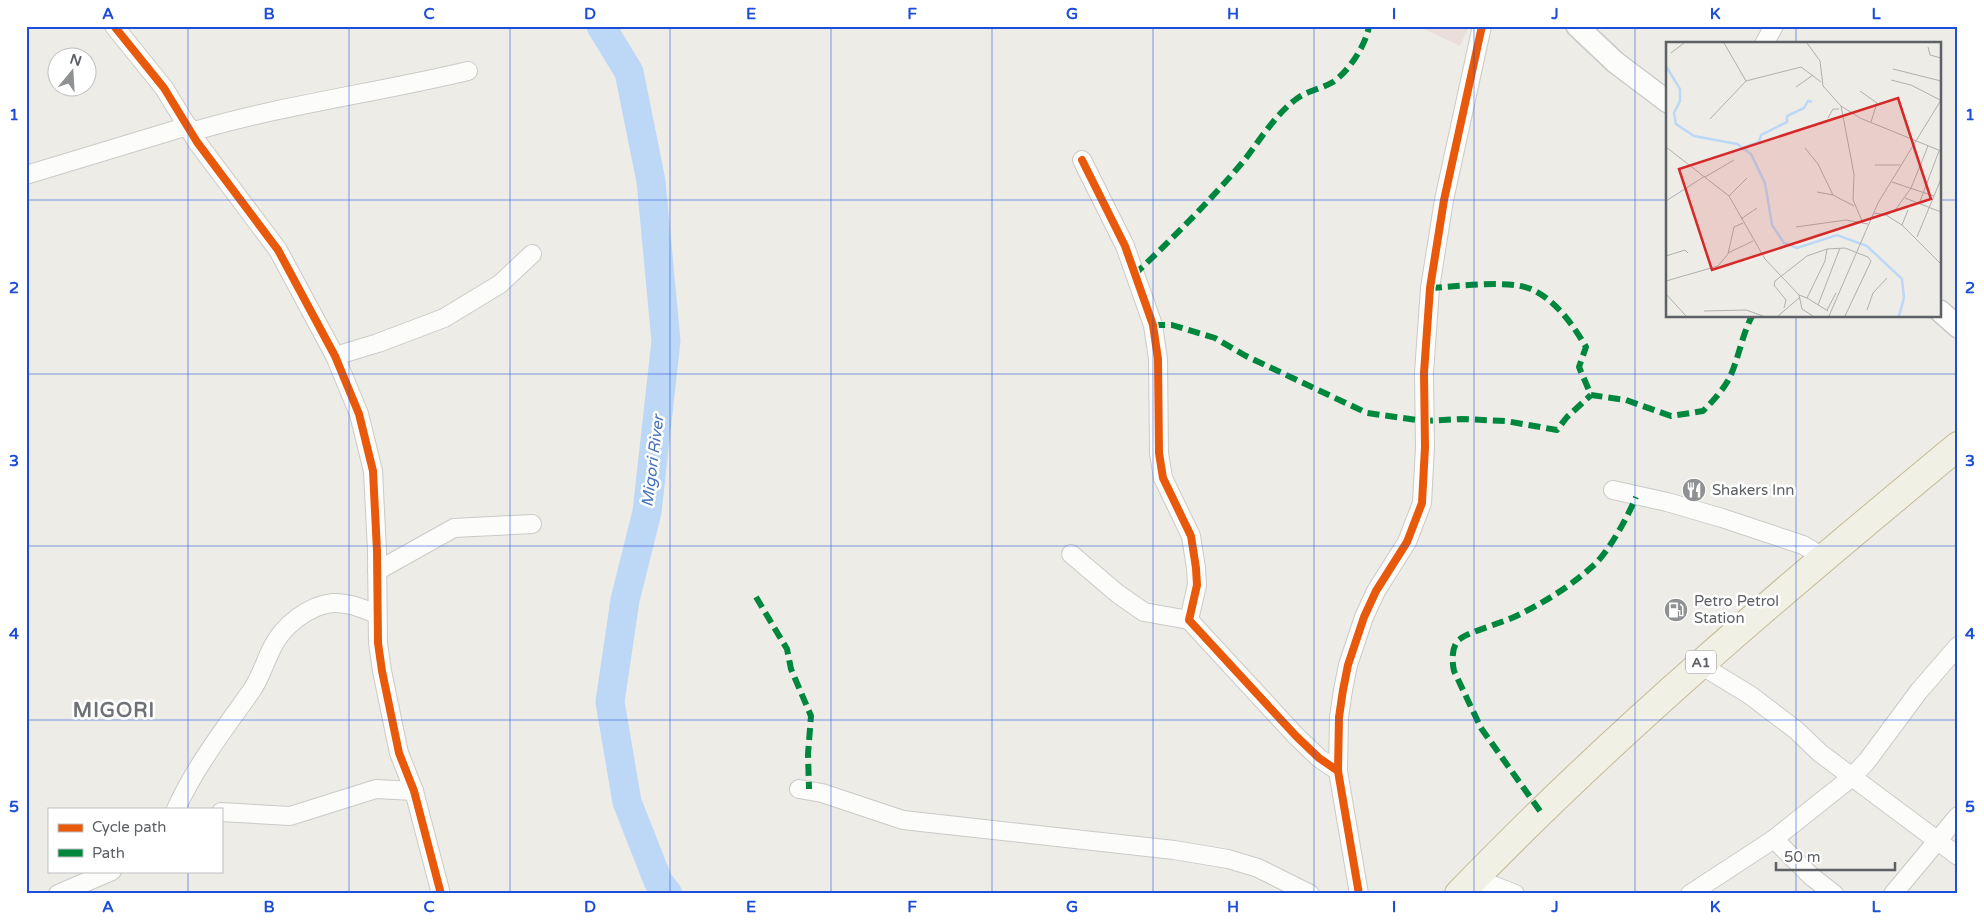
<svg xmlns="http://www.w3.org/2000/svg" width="1984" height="920" font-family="'Varela Round',sans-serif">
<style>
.medical{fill:#e9deda}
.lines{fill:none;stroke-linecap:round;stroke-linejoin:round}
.river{stroke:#bcd8f6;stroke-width:29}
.minor-casing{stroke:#cacac9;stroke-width:20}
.tertiary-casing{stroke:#cacac9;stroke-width:24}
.trunk-casing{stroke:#c4ba94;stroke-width:30}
.minor{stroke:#fcfcfb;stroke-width:18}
.tertiary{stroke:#fcfcfb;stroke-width:21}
.trunk{stroke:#f1f0e5;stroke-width:28}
.quiet{stroke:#00873e;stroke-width:6;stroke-dasharray:12 6;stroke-linecap:butt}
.cycleway-casing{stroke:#fff;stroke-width:11}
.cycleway{stroke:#e8590c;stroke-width:8}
.grid{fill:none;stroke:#1d4ed8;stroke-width:1;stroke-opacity:0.55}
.labels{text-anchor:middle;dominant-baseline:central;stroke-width:5;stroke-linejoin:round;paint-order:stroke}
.shield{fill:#fff;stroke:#8e9093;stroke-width:1}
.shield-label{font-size:14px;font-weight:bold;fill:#5d6065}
.poi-label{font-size:15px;fill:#5d6065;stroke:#fff;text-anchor:start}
.water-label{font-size:16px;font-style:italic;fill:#4674b8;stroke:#fff}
.district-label{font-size:20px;font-weight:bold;letter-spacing:1px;fill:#6e7277;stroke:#fff}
.inset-river{fill:none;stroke:#bcd8f6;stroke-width:2.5}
.inset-road{fill:none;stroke:#afb0af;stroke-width:1}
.view{fill:#d62828;fill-opacity:0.15;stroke:#d62828;stroke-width:2.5}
.inset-edge{fill:none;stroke:#5d6065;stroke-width:2.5}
.neatline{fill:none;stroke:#1d4ed8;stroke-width:2}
.grid-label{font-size:16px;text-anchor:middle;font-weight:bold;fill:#1d4ed8}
</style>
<rect width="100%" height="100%" fill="#edece7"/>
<polygon class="medical" points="1418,26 1469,26 1460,46"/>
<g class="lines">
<polyline class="river" points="601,26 629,72 651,181 666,341 647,512 625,600 610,702 627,802 658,881 668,894"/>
<g class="minor-casing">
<g id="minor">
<polyline points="114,26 164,88 197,142 278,250 335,356 359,414 373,471 377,551 378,643 382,671 399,753 414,791 441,894"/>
<polyline points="1764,44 1774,26"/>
<path d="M191 132C282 105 376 93 468 71"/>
<polyline points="1082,160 1125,246 1153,325 1158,359 1159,453 1163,478 1191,536 1196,568 1197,585 1189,620 1296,736 1319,758 1338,771"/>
<polyline points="26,175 188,126"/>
<polyline points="335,356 378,343 444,318 500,284 532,254"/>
<polyline points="1613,490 1667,502 1722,518 1803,545 1823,557"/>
<polyline points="1071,554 1118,594 1144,612 1189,620"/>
<polyline points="377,571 454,528 532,524"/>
<polyline points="1699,664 1750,695 1796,730 1820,753 1958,856"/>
<polyline points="799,789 822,793 903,820 1174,850 1228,859 1258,868 1310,894"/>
<path d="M176 809C195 767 225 728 252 690 261 677 265 661 273 646 283 626 309 605 333 603 348 602 363 608 376 614"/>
<polyline points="221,812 290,816 376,789 414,791"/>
<polyline points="1774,839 1811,876 1834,894"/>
<polyline points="1474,878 1515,894"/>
<polyline points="58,894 112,871"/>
<polyline points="1359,894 1338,771 1339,717 1343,690 1348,665 1364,617 1376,591 1407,542 1422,503 1425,447 1424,373 1430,288 1444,200 1482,26"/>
<polyline points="1690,894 1774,839 1852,777 1867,761 1919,691 1958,646"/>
<polyline points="1893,894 1958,816"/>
</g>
</g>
<g class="tertiary-casing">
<g id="tertiary">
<polyline points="1577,26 1615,62 1668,102"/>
<polyline points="1940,311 1958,327"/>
</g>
</g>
<g class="trunk-casing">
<path id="trunk" d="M1459 894C1614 733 1785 589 1958 446"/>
</g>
<use href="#minor" class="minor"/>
<use href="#tertiary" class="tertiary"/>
<use href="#trunk" class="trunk"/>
<g class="quiet">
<path d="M1134 275C1171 240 1208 203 1242 163 1259 142 1273 117 1295 100 1306 91 1321 89 1333 82 1349 71 1366 45 1369 26"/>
<path d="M1430 288C1456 287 1507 279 1531 289 1556 300 1573 325 1586 347L1579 367 1591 395 1626 400 1671 416 1703 411C1713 401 1724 389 1730 377 1739 357 1742 335 1752 316"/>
<polyline points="1153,325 1172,325 1215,338 1246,356 1367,413 1424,421 1462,419 1506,421 1557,430 1567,417 1591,395"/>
<polyline points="756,597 787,649 791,669 811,716 808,754 809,789"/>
<path d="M1540 811 1481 728 1454 671C1452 662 1451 645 1460 639 1469 632 1501 623 1514 617 1542 604 1571 586 1594 565 1610 550 1628 516 1636 497"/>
</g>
<g class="cycleway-casing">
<g id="cycleway">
<polyline points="114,26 164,88 197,142 278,250 335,356 359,414 373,471 377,551 378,643 382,671 399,753 414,791 441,894"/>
<polyline points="1082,160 1125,246 1153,325 1158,359 1159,453 1163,478 1191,536 1196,568 1197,585 1189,620 1296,736 1319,758 1338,771"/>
<polyline points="1359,894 1338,771 1339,717 1343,690 1348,665 1364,617 1376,591 1407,542 1422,503 1425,447 1424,373 1430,288 1444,200 1482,26"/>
</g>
</g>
<use href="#cycleway" class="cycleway"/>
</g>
<path class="grid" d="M188 26V809M349 26V894M510 26V894M670 26V894M831 26V894M992 26V894M1153 26V894M1314 26V894M1474 26V894M1635 26V894M1796 26V44M26 200H1668M1940 200H1958M1796 316V894M26 374H1958M26 546H1958M26 720H1958M188 871V894"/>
<defs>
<g id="restaurant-disc" transform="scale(1.25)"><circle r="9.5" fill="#8f9192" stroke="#fff"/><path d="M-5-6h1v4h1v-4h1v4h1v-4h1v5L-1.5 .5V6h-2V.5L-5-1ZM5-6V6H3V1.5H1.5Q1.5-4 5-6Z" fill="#fff"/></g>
<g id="fuel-disc" transform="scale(1.25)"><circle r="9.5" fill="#8f9192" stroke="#fff"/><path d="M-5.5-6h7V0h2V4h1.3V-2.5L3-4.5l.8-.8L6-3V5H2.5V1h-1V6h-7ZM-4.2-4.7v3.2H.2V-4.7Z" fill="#fff"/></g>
</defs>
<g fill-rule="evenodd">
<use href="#restaurant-disc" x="1694" y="490"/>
<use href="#fuel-disc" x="1676" y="610"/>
</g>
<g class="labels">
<rect class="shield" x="1686" y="650.5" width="30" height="23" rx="4"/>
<g class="shield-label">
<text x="1701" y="662">A1</text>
</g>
<g class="poi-label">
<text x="1712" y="490">Shakers Inn</text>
<text x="1694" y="601">Petro Petrol<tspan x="1694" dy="17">Station</tspan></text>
</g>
<g class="water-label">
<text transform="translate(653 461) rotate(-83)">Migori River</text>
</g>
<g class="district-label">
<text x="114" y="711">MIGORI</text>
</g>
</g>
<g transform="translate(1666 42)">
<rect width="275" height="275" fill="#edece7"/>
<path class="inset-river" d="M0 24 14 47V59L8 71 10 82 28 94 71 102 85 112 99 141 106 183 118 201 131 206 171 193 201 204 236 237 238 256 233 274M77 106 93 100 95 93 121 80V74L138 66 142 59 146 60"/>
<path class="inset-road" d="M58 1 80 39 135 25 155 40M141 1 154 19 157 44 175 64 194 76 275 109M262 5 264 13 275 16M5 11 18 1M227 27 275 39M225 38 245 43 274 58M130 45 147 33M194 49 211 61 205 80M175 64 188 132 187 158 197 181M162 76 167 67H173M44 77 80 39M0 105 63 154 99 217 133 253 136 267 147 274M139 106 152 122 167 153 188 164M209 123H234M39 135 68 118M226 140 268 154M151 150 167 153M63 154 81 136M239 156 275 170M0 159 39 134M253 162 273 109M208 171 220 173 236 183 275 222M221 173 230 167 245 146 262 104M75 177 91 166M236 183 242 168M130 185 180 178 202 182M251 195 275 137M62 211 87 199M0 214 19 208 22 211M0 239 52 224 62 212 68 185 77 181M0 252 20 274M133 253 141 256 159 219 161 207M141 256 162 269M152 263 174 206M118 266 120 258 108 243 109 239 141 214 161 207 179 206 202 215 205 219 179 274M161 268 170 251M201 268 207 251 221 236M38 269 80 268 97 274M112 274 133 256M163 274 212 161 275 58"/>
<path class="view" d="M232 56 265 157 46 228 13 127Z"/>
<rect width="275" height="275" class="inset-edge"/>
</g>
<rect width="1984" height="920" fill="none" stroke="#ffffff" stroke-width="55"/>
<rect x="48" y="808" width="175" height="65" fill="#ffffff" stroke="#bebfc1"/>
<rect x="58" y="824" width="25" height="8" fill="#e8590c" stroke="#bebfc1"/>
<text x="92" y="832" font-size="15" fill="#5d6065">Cycle path</text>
<rect x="58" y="849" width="25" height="8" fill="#00873e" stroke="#bebfc1"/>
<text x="92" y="858" font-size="15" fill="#5d6065">Path</text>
<g transform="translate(72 72) rotate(18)"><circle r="24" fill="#ffffff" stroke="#bebfc1"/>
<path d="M0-4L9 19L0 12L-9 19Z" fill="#8f9192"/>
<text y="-8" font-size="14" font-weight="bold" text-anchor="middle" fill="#5d6065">N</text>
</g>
<path d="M1776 862v8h119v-8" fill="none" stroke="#5d6065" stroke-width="2.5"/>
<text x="1784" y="862" font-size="15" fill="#5d6065" stroke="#ffffff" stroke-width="4" paint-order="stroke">50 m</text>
<rect x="28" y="28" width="1928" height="864" class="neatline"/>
<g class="grid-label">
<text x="108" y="19">A</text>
<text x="269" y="19">B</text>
<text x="429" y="19">C</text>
<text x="590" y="19">D</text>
<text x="751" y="19">E</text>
<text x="912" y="19">F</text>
<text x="1072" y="19">G</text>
<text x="1233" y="19">H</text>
<text x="1394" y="19">I</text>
<text x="1555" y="19">J</text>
<text x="1715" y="19">K</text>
<text x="1876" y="19">L</text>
<text x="14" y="120">1</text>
<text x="1970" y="120">1</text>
<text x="14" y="293">2</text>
<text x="1970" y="293">2</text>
<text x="14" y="466">3</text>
<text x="1970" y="466">3</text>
<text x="14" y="639">4</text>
<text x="1970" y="639">4</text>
<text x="14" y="812">5</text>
<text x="1970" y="812">5</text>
<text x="108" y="912">A</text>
<text x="269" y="912">B</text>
<text x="429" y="912">C</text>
<text x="590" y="912">D</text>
<text x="751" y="912">E</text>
<text x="912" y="912">F</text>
<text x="1072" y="912">G</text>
<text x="1233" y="912">H</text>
<text x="1394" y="912">I</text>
<text x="1555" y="912">J</text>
<text x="1715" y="912">K</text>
<text x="1876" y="912">L</text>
</g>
</svg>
